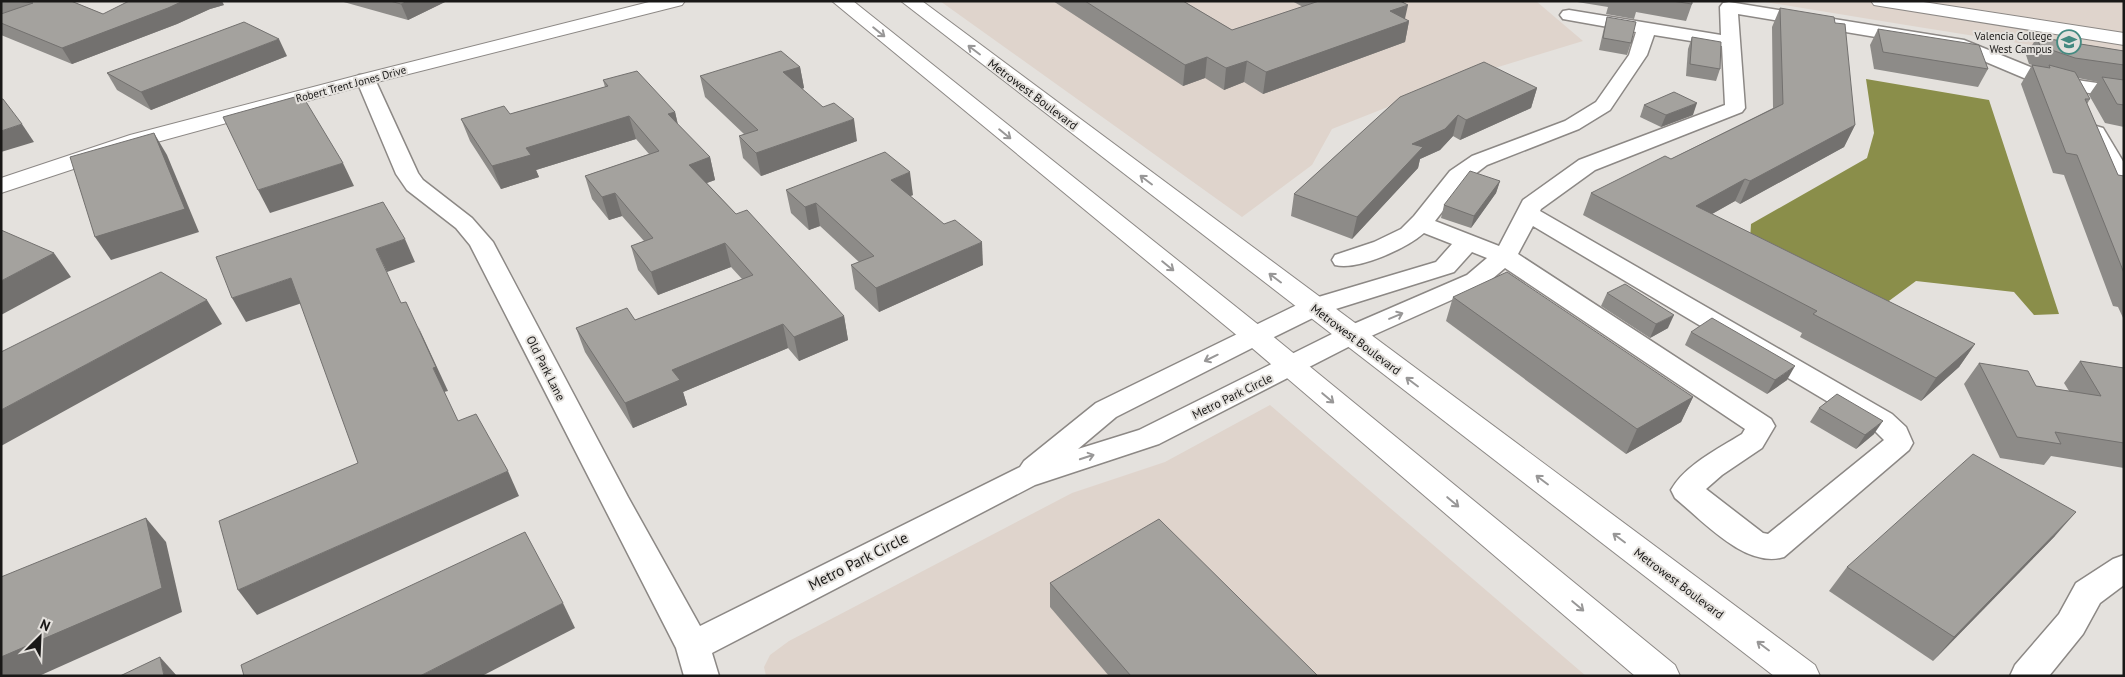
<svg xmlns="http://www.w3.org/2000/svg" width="2125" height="677" font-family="'PT Sans',sans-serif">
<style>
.built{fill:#dfd4cc}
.water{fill:#8a8e4a}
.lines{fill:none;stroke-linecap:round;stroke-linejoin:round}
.street-casing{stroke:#8c8885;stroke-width:3}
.secondary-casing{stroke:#8c8885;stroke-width:2}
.street{fill:#fff;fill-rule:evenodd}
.secondary{fill:#fff;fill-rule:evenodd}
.wall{fill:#8d8b88}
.shaded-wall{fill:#73716f}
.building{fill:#a4a29e;stroke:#73716f}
.oneway{stroke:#989797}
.labels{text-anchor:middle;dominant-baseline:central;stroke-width:4;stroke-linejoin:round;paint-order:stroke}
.far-poi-label{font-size:11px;fill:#191817;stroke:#e4e1dd;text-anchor:end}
.far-street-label{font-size:11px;fill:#191817;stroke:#e4e1dd}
.street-label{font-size:12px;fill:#191817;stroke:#e4e1dd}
.near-street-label{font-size:15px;fill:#191817;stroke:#e4e1dd}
</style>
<rect width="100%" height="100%" fill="#e4e1dd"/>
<g class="built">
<polygon points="940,1 1536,1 1583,41 1459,79 1332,129 1312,165 1242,217"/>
<polygon points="1759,1 2124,1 2124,60 1906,25"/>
<polygon points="1270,405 1586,676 766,676 764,667 770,655 789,641 1072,493 1165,462"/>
</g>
<polygon class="water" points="1866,79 1989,100 2059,314 2034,315 2014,292 1916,281 1878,309 1750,241 1751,224 1867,158 1874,133"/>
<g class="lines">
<g class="street-casing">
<g id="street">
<path d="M1729 2 1964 40 2038 70 2063 78 2124 87V99L2054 87 2024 78 1960 51 1738 14 1745 108 1742 112 1595 170 1541 209 1540 211 1892 414 1906 427 1913 443 1909 450 1784 557C1746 569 1703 521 1675 498L1671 490C1685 465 1718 449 1742 434L1745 429 1505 268 1485 285 1360 341 1159 444 1035 485 712 653 719 676H684L676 648 470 245 456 228 407 190 396 174 356 79 359 75H373L418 173 423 180 472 218 493 242 628 497 700 626 1020 467 1024 461 1096 403 1305 301 1436 262 1452 244 1424 233C1407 248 1358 271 1335 265L1332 260 1335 255 1374 242 1401 229 1414 216 1450 171 1472 156 1565 121 1596 102 1629 55 1636 32 1563 19 1560 15 1563 11 1569 10 1721 35 1720 7 1723 3ZM1654 35 1722 46 1725 105 1579 160 1523 200 1499 246 1435 221 1466 181 1487 165 1579 129 1610 110 1647 55ZM1533 226 1872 428 1884 440 1768 534 1763 533 1706 489 1722 475 1762 448 1775 426 1771 419 1518 254ZM1472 252 1487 258 1467 275 1342 329 1139 430 1078 449 1116 417 1264 342 1323 313 1454 272Z"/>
<polygon points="2096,126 2103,128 2124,163 2124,191 2116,189 2113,184 2086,132 2089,128"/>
<polygon points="2124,555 2124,585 2100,603 2083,634 2049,676 2010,676 2015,665 2059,614 2076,583 2113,559"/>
</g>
</g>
<g class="secondary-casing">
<g id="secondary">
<polygon points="653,1 685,1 682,5 373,83 146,145 1,193 1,178 130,135 359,75"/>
<polygon points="832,1 853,1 1265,330 1675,665 1680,676 1635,676 1245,342"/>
<polygon points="901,1 922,1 1815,665 1820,676 1774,676"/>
<polygon points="1871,1 1917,1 2124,33 2124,45 1880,6 1874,5"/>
</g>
</g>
<use href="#street" class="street"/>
<use href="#secondary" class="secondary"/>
</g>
<g class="wall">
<polygon points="1,1 71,1 103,14 224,5 210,9 177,24 72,64 1,35"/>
<polygon points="340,1 447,1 408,20"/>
<polygon points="1053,1 1183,1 1232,30 1303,7 1292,1 1404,1 1405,19 1409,21 1405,42 1263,94 1244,82 1224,90 1205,78 1183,86"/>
<polygon points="1571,1 1692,1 1692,4 1686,21 1636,12 1634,19 1606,14 1608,7"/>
<polygon points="1780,8 1835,23 1855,125 1844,147 1740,204 1735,201 1712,214 1975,344 1959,367 1921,401 1800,337 1802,333 1583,215 1591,193 1671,159 1773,108 1772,27"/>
<polygon points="1607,17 1631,43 1627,55 1599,50 1604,28"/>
<polygon points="1878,29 1988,69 1978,87 1874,69 1870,45"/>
<polygon points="1692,37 1720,69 1716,81 1686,76 1688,49"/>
<polygon points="2037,37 2124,51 2124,127 2105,123 2089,95 2098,82 2078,78 2090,99 2087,104 2118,175 2124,176 2124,320 2118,307 2113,306 2064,175 2053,173 2021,84 2032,65 2029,64 2026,55"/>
<polygon points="287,56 151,110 117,90 107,73"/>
<polygon points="800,67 804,88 802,89 857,141 761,176 743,158 739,136 744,134 705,97 700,76"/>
<polygon points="603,80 675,112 678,125 710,157 715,180 707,183 736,214 844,316 848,340 799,361 788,348 683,392 687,405 633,428 585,352 576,328 635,320 742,279 731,267 658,295 638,270 631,246 644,241 622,216 609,220 592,199 585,176 649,154 636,139 536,170 539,177 501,189 470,141 461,119 510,114 605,87"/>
<polygon points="1537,88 1531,108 1460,140 1453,136 1440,150 1420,159 1418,168 1352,239 1291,216 1294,194 1400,97"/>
<polygon points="1644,105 1693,115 1661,127 1640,117"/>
<polygon points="1500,181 1496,193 1471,228 1441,218 1444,205"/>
<polygon points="786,190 913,195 910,196 983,265 879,312 855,289 851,265 859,262 820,226 809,230 791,213"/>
<polygon points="1607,293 1668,328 1650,338 1601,306"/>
<polygon points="1453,297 1693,397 1681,422 1626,454 1446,321"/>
<polygon points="1691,332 1787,380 1767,394 1685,345"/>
<polygon points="2080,361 2124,368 2124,468 2051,456 2044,465 2000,458 1964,384 1979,363 2036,386 2069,391 2064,383"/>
<polygon points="1819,408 1874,434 1856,449 1810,422"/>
<polygon points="2055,536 1933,661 1829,591 1847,567"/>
<polygon points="1050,583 1318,676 1109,676 1050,607"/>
</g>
<g class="shaded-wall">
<polygon points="183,1 222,1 224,5 210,9 177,24 72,64 62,48"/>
<polygon points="408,1 447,1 408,20 401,4"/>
<polygon points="1388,1 1404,1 1403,7 1408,5 1404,23 1409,21 1405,42 1263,94 1266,72"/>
<polygon points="279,39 287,56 151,110 141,92"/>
<polygon points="1207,57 1205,78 1183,86 1185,65"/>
<polygon points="1247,61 1244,82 1224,90 1226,68"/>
<polygon points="800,67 804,88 786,94 783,72"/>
<polygon points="1537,88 1531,108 1460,140 1466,120"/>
<polygon points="1697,103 1693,115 1661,127 1666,115"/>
<polygon points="675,112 680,134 668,114"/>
<polygon points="1458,115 1453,136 1440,150 1420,159 1418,168 1352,239 1357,217 1412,144"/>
<polygon points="629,116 636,139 536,170 539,177 501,189 492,166 526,148"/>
<polygon points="854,119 857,141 761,176 756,153"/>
<polygon points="22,124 34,142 1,152 1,131"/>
<polygon points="1855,125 1844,147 1740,204 1750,181"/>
<polygon points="154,133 167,155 199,232 111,260 95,237"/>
<polygon points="710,157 715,180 695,187 689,165"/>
<polygon points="343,163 354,186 270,213 258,190"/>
<polygon points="910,172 913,195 893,203 891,180"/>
<polygon points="1745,179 1735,201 1687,228 1696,206"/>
<polygon points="1500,181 1496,193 1471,228 1474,216"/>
<polygon points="615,193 622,216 609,220 602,197"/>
<polygon points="816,203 820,226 809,230 805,207"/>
<polygon points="405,239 415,262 387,272 376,249"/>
<polygon points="982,242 983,265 879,312 876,288"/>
<polygon points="725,243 731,267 658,295 651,272"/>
<polygon points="54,253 71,277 1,315 1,281"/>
<polygon points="291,278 305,302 246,322 232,298"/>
<polygon points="207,300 222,324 1,446 1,410"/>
<polygon points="1674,315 1668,328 1650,338 1656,324"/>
<polygon points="844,316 848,340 799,361 794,337"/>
<polygon points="783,324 788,348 683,392 687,405 633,428 625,403 672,370"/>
<polygon points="418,326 448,391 444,392 433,368"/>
<polygon points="1975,344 1959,367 1921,401 1936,378"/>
<polygon points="1795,366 1787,380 1767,394 1775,380"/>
<polygon points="1693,397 1681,422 1626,454 1637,429"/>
<polygon points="1883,421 1874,434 1856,449 1865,435"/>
<polygon points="508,471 519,496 257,615 238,590"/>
<polygon points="2076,512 2055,536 1933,661 1954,637"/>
<polygon points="146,518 166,542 182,612 39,676 1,676 1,657"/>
<polygon points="563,603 575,628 482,676 420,676"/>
<polygon points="160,657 177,676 164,676"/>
</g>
<g class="building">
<polygon points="16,1 71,1 103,14 129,1 183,1 168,8 62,48 1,23 1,14 33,3"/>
<polygon points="390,1 408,1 401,4"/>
<polygon points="1085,1 1183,1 1232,30 1319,1 1400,1 1408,5 1390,11 1409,21 1266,72 1247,61 1226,68 1207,57 1185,65"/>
<polygon points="1672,1 1692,1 1692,4"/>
<polygon points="1780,8 1834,17 1835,23 1845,24 1855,125 1750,181 1745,179 1696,206 1975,344 1936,378 1813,314 1817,311 1591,193 1665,156 1671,159 1783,104"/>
<polygon points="1607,17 1636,22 1631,43 1603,38"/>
<polygon points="244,22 279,39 141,92 107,73"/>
<polygon points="1878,29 1979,45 1988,69 1883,52"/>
<polygon points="1692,37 1721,42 1720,69 1690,64"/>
<polygon points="2037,37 2124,51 2124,65 2075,58 2040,46"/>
<polygon points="781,51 800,67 783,72 823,107 834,103 854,119 756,153 739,136 758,130 700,76"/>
<polygon points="1484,62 1537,88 1466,120 1458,115 1445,129 1412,144 1423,147 1357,217 1294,194 1400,97"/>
<polygon points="2032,65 2050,68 2049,65 2075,72 2090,99 2085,99 2118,175 2124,176 2124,273 2077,155 2066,153"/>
<polygon points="637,71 675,112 668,114 710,157 689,165 736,214 747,210 844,316 794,337 783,324 672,370 680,380 625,403 576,328 627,308 635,320 753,275 725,243 651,272 631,246 653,238 615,193 602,197 585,176 659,151 629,116 526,148 531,155 492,166 461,119 504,106 510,114 608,86 603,80"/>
<polygon points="2102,77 2124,80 2124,105 2117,104"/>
<polygon points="1674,92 1697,103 1666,115 1644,105"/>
<polygon points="302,95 343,163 258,190 223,117"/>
<polygon points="1,99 3,99 22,124 1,131"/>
<polygon points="154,133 185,209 95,237 70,157"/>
<polygon points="885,152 910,172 891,180 944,224 955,220 982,242 876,288 851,265 874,256 816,203 805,207 786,190"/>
<polygon points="1470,171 1500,181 1474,216 1444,205"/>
<polygon points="383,202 405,239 376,249 401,303 406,302 436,367 433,368 458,421 476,414 508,471 238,590 219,521 358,463 291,278 232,298 216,257"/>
<polygon points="1,230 54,253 1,281"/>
<polygon points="161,272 207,300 1,410 1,352"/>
<polygon points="1507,272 1693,397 1637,429 1453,297"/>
<polygon points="1625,284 1674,315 1656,324 1607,293"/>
<polygon points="1712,318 1795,366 1775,380 1691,332"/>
<polygon points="2080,361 2124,368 2124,443 2055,432 2061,444 2017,437 1979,363 2028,371 2036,386 2101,396"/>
<polygon points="1837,394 1883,421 1865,435 1819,408"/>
<polygon points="1973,454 2076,512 1954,637 1847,567"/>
<polygon points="146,518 162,588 1,657 1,577"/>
<polygon points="1159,519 1318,676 1131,676 1050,583"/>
<polygon points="525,532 563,603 420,676 244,676 241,665"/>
<polygon points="160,657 164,676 120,676"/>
</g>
<defs><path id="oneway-shaft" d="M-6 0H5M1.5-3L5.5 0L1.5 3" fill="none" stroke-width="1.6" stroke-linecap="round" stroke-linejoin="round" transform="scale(1.25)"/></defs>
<g class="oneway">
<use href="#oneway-shaft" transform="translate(879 32) rotate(39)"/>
<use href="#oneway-shaft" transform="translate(974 50) rotate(-143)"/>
<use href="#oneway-shaft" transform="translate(1005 134) rotate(39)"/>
<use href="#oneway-shaft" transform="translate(1146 180) rotate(-143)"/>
<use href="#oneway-shaft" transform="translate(1168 266) rotate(39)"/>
<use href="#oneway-shaft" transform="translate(1275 278) rotate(-143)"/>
<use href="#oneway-shaft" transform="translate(1396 316) rotate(-23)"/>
<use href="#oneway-shaft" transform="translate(1211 358) rotate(154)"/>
<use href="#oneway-shaft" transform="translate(1412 382) rotate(-143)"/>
<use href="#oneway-shaft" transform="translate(1328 398) rotate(40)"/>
<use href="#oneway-shaft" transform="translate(1087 457) rotate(-18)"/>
<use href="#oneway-shaft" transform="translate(1542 480) rotate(-143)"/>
<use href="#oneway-shaft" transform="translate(1453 502) rotate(40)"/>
<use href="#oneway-shaft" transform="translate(1619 538) rotate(-143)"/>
<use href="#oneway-shaft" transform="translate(1578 606) rotate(40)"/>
<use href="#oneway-shaft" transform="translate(1763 646) rotate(-143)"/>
</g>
<defs>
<g id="university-ring" transform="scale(1.25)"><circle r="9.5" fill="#e4e1dd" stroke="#448a81" stroke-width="1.5"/><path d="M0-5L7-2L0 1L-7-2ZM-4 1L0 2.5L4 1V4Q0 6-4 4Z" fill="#448a81"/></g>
</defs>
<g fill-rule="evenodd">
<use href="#university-ring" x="2069" y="42"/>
</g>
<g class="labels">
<g class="far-poi-label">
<text x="2052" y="36">Valencia College<tspan x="2052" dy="13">West Campus</tspan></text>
</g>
<g class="far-street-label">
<text transform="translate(351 84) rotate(-15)">Robert Trent Jones Drive</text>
</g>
<g class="street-label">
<text transform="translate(1033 94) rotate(37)">Metrowest Boulevard</text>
<text transform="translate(1356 339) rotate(37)">Metrowest Boulevard</text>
<text transform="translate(546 368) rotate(63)">Old Park Lane</text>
<text transform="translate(1232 396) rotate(-26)">Metro Park Circle</text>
<text transform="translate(1679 583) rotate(37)">Metrowest Boulevard</text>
</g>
<g class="near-street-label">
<text transform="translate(858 561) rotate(-27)">Metro Park Circle</text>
</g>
</g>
<rect width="2125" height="677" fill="none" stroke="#191817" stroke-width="5"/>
<g transform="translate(40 637) rotate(24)" stroke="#e4e1dd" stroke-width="4" paint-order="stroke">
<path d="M0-4L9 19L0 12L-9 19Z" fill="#191817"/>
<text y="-8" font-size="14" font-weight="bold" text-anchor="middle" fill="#191817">N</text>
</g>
</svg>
